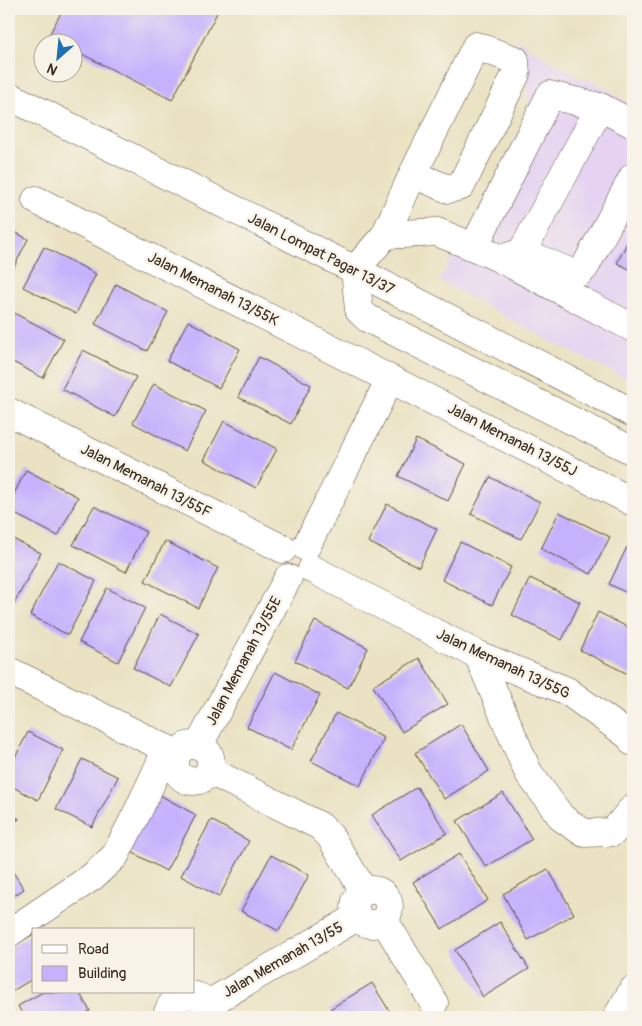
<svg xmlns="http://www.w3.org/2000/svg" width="642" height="1026" font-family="Pangolin,sans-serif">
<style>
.built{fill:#e5d3f1}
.building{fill:#c4b2fd}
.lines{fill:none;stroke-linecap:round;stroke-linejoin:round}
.minor-casing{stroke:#554637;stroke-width:29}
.major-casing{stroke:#554637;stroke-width:29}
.minor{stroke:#fff;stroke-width:28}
.major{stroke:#fff;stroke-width:28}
.labels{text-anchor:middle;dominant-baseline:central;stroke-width:5;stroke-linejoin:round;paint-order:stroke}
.street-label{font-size:15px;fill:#3b2a1e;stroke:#f7f3e8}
</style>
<rect width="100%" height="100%" fill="#f7f3e8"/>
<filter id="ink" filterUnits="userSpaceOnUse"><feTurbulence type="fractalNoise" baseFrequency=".02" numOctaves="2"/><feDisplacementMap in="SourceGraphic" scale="10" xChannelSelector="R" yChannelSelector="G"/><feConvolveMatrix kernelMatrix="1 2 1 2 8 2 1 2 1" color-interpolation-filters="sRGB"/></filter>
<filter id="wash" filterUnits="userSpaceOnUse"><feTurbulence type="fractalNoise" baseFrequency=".0096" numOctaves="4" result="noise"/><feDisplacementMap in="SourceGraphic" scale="20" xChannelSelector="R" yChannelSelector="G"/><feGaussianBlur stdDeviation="1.12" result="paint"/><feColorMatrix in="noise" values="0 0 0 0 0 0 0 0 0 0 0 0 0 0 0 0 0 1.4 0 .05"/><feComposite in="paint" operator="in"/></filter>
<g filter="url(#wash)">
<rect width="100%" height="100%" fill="#eae2c2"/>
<polygon class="built" points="515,39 576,76 599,84 633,106 633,382 544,338 439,280 476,217 531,109"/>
<g id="blocks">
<g class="building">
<polygon points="63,9 219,9 172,100 72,49 72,42 60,42 48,37"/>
<polygon points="9,229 28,239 9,277"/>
<polygon points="633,231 633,271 617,263"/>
<polygon points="44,247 96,274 76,314 23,287"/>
<polygon points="116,284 168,312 147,351 95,324"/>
<polygon points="12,312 64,339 43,378 9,360 9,317"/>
<polygon points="188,321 240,349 219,388 167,361"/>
<polygon points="83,350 136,377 115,417 62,389"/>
<polygon points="259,357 311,385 291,424 238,397"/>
<polygon points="154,384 206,411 185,451 133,423"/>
<polygon points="224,421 277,449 256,488 204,460"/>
<polygon points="416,439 466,464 448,501 398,476"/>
<polygon points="26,470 78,497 58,536 9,511 9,504"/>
<polygon points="490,477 540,502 521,539 471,514"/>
<polygon points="387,504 437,529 419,567 368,542"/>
<polygon points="94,506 146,532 126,572 73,545"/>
<polygon points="559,512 610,537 591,574 541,549"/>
<polygon points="9,537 41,553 13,606 9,604"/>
<polygon points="165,541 218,568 198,608 145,581"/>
<polygon points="460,542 511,567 492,605 442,580"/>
<polygon points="627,547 633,550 633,596 609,584"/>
<polygon points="58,561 96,581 68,635 30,615"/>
<polygon points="530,578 580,602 562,640 512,615"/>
<polygon points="107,588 145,608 118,662 79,642"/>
<polygon points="598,612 633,630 633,667 630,675 580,650"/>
<polygon points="160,614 199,634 171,687 133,668"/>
<polygon points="315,621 368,648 348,688 295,661"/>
<polygon points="419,658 448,704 402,732 373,686"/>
<polygon points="275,672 320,695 291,750 247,727"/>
<polygon points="336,713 384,738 360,786 311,761"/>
<polygon points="461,724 489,771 444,799 415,753"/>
<polygon points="28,732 63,750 38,800 9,785 9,769"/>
<polygon points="82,759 118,777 92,827 56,809"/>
<polygon points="417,787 447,833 401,861 372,815"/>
<polygon points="503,793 532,839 486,867 457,821"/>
<polygon points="158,794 196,815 166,871 128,850"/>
<polygon points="9,814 19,819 9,826"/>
<polygon points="211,820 249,841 219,897 181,876"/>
<polygon points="459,854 488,900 442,929 413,882"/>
<polygon points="271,855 309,875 279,931 241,911"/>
<polygon points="9,866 24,889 9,899"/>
<polygon points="548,869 574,914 528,940 503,894"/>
<polygon points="500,922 529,969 483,997 455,950"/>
<polygon points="34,934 34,978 9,993 9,948"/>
<polygon points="372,983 393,1017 335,1017 330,1009"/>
<polygon points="43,992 79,992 90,1011 78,1017 24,1017 18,1006"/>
</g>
</g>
</g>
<g filter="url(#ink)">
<use href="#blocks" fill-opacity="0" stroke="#554637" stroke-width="1"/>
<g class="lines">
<g class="minor-casing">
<g id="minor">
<polygon points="476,46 515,60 516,74 461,186 448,189 413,174"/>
<polyline points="36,200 633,502"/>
<polyline points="385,235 413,174"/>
<polyline points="474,247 550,95 600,107 633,124"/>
<polyline points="522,252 572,273 580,272 585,267 633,177"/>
<polyline points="501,259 522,252 600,107"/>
<polyline points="633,328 501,259 474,247 437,232 385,235 355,270 359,310 367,318 633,451"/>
<polyline points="9,412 283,549"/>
<polyline points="306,547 390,379"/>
<polyline points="312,569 478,655 567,691 632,738 633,742"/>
<polyline points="478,655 528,772 562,818 584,833 613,832 633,808"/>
<polyline points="9,671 177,754"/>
<circle cx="193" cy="763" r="18"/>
<polyline points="199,745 288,578"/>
<polyline points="210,771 320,826 330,836 364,891"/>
<circle cx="372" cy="907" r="17"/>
<polyline points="384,920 434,1003"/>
<polyline points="9,933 92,877 115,856 138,811 167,749"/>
<polyline points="210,1003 357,917"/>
<path d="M166 1017C168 1013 170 1006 173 1003 190 987 210 998 216 1017"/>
</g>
</g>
<g class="major-casing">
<g id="major">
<polyline points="9,96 355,270 633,413"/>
<polyline points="617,1017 633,990"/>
</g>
</g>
<use href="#minor" class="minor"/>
<use href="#major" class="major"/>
</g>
</g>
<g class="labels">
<g class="street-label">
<text transform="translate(321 254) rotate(27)">Jalan Lompat Pagar 13/37</text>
<text transform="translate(213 289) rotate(27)">Jalan Memanah 13/55K</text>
<text transform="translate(512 440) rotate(27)">Jalan Memanah 13/55J</text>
<text transform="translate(146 481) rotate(27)">Jalan Memanah 13/55F</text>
<text transform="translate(244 661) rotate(-62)">Jalan Memanah 13/55E</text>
<text transform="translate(503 664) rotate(25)">Jalan Memanah 13/55G</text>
<text transform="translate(283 960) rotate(-30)">Jalan Memanah 13/55</text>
</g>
</g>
<rect width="642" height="1026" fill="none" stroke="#f7f3e8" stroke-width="30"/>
<rect x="32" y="928" width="162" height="65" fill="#f7f3e8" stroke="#aca397"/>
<rect x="42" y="945" width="25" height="8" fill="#ffffff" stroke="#aca397"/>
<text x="78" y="954" font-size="15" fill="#3b2a1e">Road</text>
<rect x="42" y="966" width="25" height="15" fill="#c4b2fd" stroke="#aca397"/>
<text x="78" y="978" font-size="15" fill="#3b2a1e">Building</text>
<g transform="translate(58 58) rotate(207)"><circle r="24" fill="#f7f3e8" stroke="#aca397"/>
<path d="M0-4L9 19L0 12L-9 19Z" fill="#1f6fb2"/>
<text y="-8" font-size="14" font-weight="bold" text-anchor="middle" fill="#3b2a1e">N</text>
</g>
</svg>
